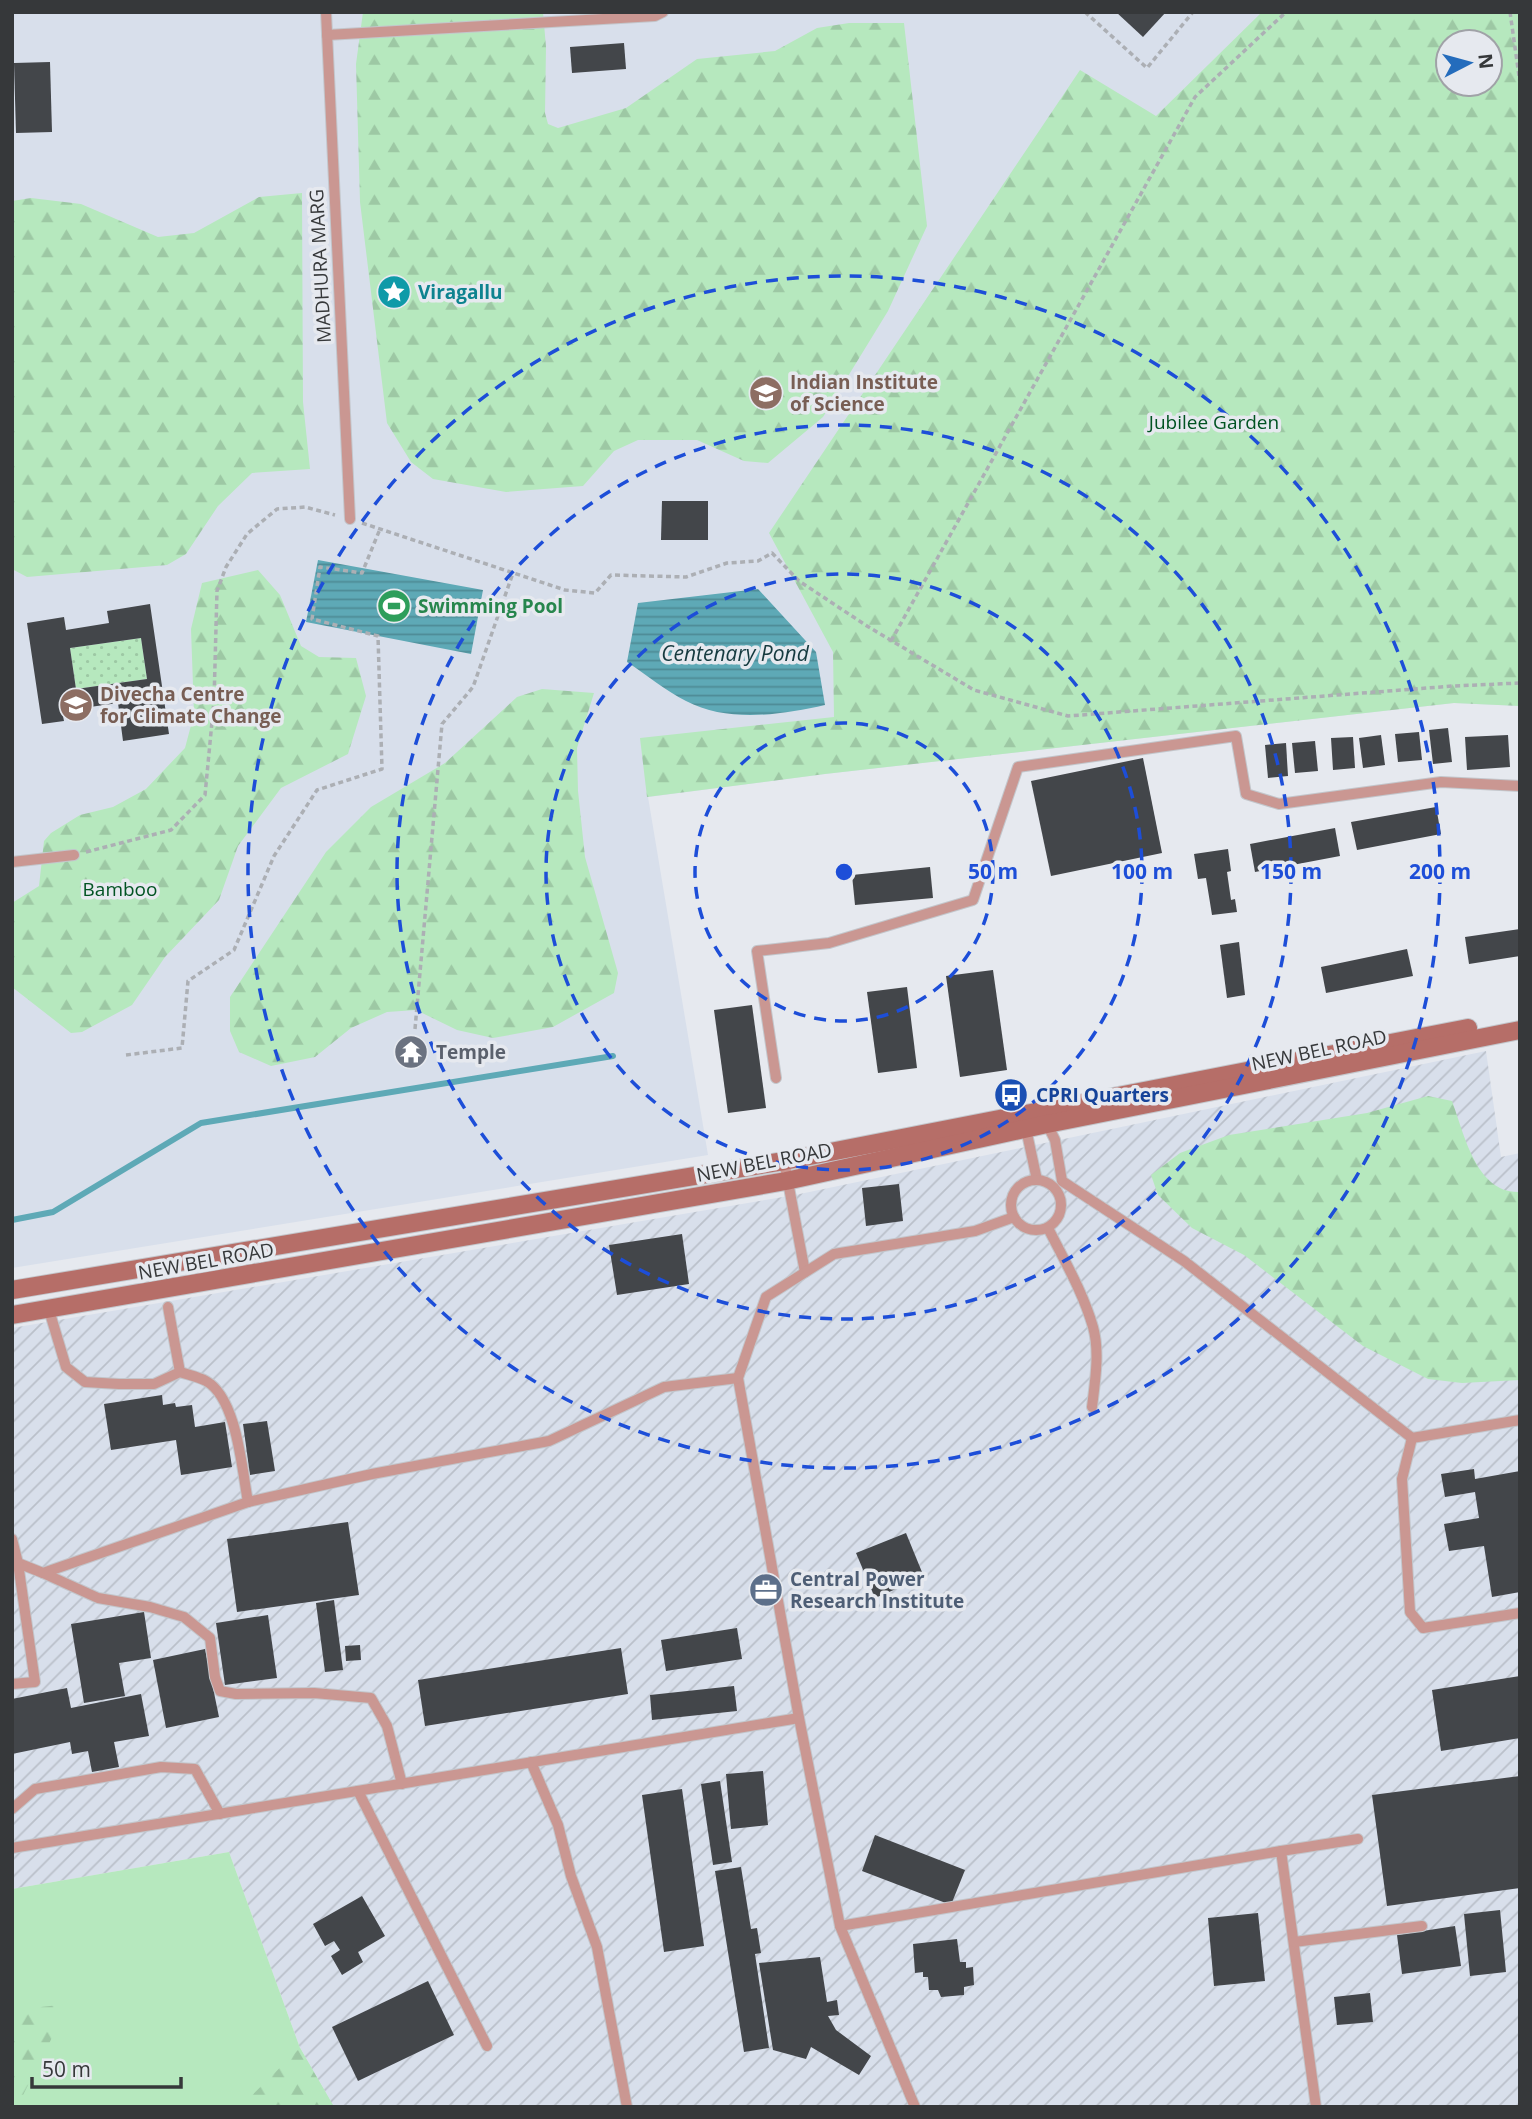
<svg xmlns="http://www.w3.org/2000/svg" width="1532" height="2119" font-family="'Open Sans',sans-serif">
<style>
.built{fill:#d8dfeb;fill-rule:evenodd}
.industrial{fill:url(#industrial-furrows)}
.grass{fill:#b6e8be}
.forest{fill:url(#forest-firs);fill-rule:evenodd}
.garden{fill:url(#garden-dots)}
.water{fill:url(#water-rules)}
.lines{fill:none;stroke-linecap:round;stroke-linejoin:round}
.stream{stroke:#5ea9b6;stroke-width:6}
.building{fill:#43464a;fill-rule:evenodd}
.lane-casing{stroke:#c3c6cb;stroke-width:12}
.secondary-casing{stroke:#c3c6cb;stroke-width:20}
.path{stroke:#acafb4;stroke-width:3.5;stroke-dasharray:5 3.5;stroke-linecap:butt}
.lane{stroke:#ca9792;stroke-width:10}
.secondary{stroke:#b66e68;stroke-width:18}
.ring{fill:none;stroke:#1d4ed8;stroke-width:3.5;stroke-dasharray:12 9}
.labels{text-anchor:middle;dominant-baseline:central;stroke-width:7;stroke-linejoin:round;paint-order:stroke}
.street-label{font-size:19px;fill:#36383a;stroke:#e6e9ef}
.culture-label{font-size:19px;font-weight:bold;fill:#0d838f;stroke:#e6e9ef;text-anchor:start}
.education-label{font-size:19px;font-weight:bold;fill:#785e54;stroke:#e6e9ef;text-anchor:start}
.park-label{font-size:19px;fill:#015322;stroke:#e6e9ef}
.leisure-label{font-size:19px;font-weight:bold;fill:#27864d;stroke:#e6e9ef;text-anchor:start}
.worship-label{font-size:19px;font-weight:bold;fill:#5b616d;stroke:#e6e9ef;text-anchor:start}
.transit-label{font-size:19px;font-weight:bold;fill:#164399;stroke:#e6e9ef;text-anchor:start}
.service-label{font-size:19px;font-weight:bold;fill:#4e5e75;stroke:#e6e9ef;text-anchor:start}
.water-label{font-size:21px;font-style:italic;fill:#153a3f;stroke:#e6e9ef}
.centre{fill:#1d4ed8;stroke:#e6e9ef;stroke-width:3.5}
.ring-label{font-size:21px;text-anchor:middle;font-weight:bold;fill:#1d4ed8;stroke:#e6e9ef;stroke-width:7;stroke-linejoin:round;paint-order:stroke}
</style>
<defs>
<pattern id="industrial-furrows" width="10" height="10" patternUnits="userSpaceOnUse" patternTransform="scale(1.75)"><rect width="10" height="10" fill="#d8dfeb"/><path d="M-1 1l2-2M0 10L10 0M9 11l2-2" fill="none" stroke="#bac0ca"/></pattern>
<pattern id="forest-firs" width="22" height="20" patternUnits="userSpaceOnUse" patternTransform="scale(1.75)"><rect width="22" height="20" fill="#b6e8be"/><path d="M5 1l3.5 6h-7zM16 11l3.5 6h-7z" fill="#9dc8a4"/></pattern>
<pattern id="garden-dots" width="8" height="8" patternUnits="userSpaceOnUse" patternTransform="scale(1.75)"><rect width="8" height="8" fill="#b6e8be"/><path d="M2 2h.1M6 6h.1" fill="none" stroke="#9dc8a4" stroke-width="1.8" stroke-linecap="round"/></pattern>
<pattern id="water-rules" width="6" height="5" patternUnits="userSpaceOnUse" patternTransform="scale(1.75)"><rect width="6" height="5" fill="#5ea9b6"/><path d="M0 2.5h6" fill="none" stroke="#4e8b95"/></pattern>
</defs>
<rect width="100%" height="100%" fill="#e6e9ef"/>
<path class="built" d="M12 12H1520V706L1454 703 825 774 648 797 708 1155 12 1268ZM1448 42H1490V84H1448Z"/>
<polygon class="industrial" points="1486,1051 1501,1157 1520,1153 1520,2107 334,2107 300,2048 229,1852 12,1889 12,1328 795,1195"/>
<polygon class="grass" points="229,1852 300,2048 334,2107 12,2107 12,1889"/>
<g class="forest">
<polygon points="363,12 543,12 546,47 545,113 548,124 558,128 626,108 697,59 775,51 817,28 849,23 904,23 927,226 888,311 823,417 768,463 744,461 697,440 638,440 614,451 583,486 506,492 433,479 411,462 387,423 360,202 356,64"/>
<path d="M1262 12H1520V706L1454 703 825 774 647 797 640 738 834 717 833 652 769 533 1080 70 1156 116ZM1490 42V84H1448V42Z"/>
<polygon points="302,193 303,402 310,469 252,473 218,506 186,554 167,565 27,577 12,569 12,201 31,198 81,204 158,237 194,233 259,197"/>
<polygon points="258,570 280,595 301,646 319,657 356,658 366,696 348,754 281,788 238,846 219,900 165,957 132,1005 82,1032 71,1033 12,987 12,903 39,886 44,841 51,833 80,815 113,807 146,789 185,748 194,714 191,629 202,583"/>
<polygon points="542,689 594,693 577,748 578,791 585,857 618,973 614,993 553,1027 493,1038 457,1030 416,1010 387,1012 351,1028 315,1057 271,1066 239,1052 230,1031 230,997 326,852 371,807 445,763 517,697"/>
<path d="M1428 1096 1452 1101C1464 1133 1476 1194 1520 1192V1380L1462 1383 1428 1379 1363 1346 1244 1255 1192 1228 1158 1195 1151 1175 1180 1153 1229 1135 1367 1113Z"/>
<polygon points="69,2004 17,2107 12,2107 12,2010"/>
<polygon points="300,2048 334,2107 250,2107 247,2100"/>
</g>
<polygon class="garden" points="141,638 147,679 76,689 70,648"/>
<g class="water">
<polygon points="318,560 483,590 471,654 306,622"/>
<path d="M758 589 816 652 825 705C781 715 728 723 686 701 666 691 647 675 627 662L638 603Z"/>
</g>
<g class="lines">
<polyline class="stream" points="12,1220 53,1212 201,1123 613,1056"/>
</g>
<g class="building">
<polygon points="1116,12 1166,12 1143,37"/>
<polygon points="624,43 626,69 572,73 570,47"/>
<polygon points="50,62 52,132 16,133 14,63"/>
<polygon points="662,501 708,501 708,540 661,540"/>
<path d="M150 604 169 734 123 741 118 703 62 711 64 721 42 724 27 623 64 617 66 630 109 623 107 611ZM141 638 147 679 76 689 70 648Z"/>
<polygon points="1448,728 1452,762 1433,764 1429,730"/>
<polygon points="1419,732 1422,760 1398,762 1395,734"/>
<polygon points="1381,735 1385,765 1363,768 1359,738"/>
<polygon points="1508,735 1510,767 1467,770 1465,737"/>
<polygon points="1353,737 1355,768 1333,770 1331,738"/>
<polygon points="1315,741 1318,771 1295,773 1292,743"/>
<polygon points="1286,743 1288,776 1268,778 1265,745"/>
<polygon points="1143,758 1162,853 1051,876 1031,781"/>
<polygon points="1436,807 1441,834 1357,850 1351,822"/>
<polygon points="1335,828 1340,856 1255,872 1250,844"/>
<polygon points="1228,849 1231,871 1227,872 1231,900 1235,899 1237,912 1212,915 1206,878 1198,879 1194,854"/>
<polygon points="930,867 933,898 855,905 852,875"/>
<polygon points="1520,929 1520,956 1469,964 1465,937"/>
<polygon points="1239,942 1245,995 1227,998 1220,945"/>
<polygon points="1407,949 1413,976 1326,993 1321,967"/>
<polygon points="993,970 1007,1070 960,1077 946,976"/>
<polygon points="907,987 917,1068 878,1073 867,992"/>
<polygon points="752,1005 766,1108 728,1113 714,1010"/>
<polygon points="423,1043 423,1060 398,1062 399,1044"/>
<polygon points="899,1184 903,1221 866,1226 862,1188"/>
<polygon points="682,1234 689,1284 617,1295 609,1245"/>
<polygon points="162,1395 163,1405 175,1403 176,1407 192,1405 195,1427 225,1422 232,1467 181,1475 176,1440 111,1450 104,1404"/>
<polygon points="267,1421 275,1471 250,1475 243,1424"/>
<polygon points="1474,1469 1475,1479 1520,1471 1520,1592 1492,1597 1484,1546 1449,1551 1444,1524 1479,1518 1475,1492 1445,1497 1441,1474"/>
<polygon points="348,1522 359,1595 237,1612 227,1539"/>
<polygon points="906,1533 924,1577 875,1598 856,1553"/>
<polygon points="334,1600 343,1670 325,1672 316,1603"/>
<polygon points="144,1612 151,1658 119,1663 125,1696 84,1703 71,1624"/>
<polygon points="268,1615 277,1678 225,1685 216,1623"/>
<polygon points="737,1628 742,1659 666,1671 661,1640"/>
<polygon points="360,1645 361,1660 346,1661 345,1646"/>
<polygon points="621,1648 628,1694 425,1726 418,1680"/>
<polygon points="205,1649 219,1717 166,1728 153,1660"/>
<polygon points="1520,1676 1520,1738 1441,1751 1432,1690"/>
<polygon points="734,1686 737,1711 652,1720 650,1695"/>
<polygon points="67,1688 71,1708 141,1694 149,1736 114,1742 119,1767 92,1772 88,1751 72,1754 70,1742 12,1754 12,1699"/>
<polygon points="763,1771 768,1825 731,1829 726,1774"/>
<polygon points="1520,1776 1520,1888 1387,1906 1372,1795"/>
<polygon points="720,1781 732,1862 713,1865 701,1784"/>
<polygon points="682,1789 704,1946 664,1952 642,1795"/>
<polygon points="875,1835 965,1870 951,1905 862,1871"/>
<polygon points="741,1867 751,1929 757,1928 761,1953 755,1954 769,2048 744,2052 715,1871"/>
<polygon points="362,1896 385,1936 358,1952 363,1962 342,1975 331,1956 340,1950 334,1941 325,1946 313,1924"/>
<polygon points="1500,1910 1506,1972 1470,1976 1464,1914"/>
<polygon points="1258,1913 1265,1981 1214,1986 1208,1918"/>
<polygon points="1455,1926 1461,1966 1402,1974 1397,1935"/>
<polygon points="957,1939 960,1962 966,1962 966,1968 973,1967 974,1985 964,1987 964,1995 941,1997 938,1990 929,1990 928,1977 923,1977 923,1972 915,1973 913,1944"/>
<polygon points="820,1957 827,2002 837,2000 839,2015 828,2016 836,2030 871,2056 859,2075 811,2047 806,2059 773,2050 759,1963"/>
<polygon points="428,1981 454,2035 358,2081 332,2027"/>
<polygon points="1370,1993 1373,2022 1337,2025 1334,1997"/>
</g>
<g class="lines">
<g class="lane-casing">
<g id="lane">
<polyline points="326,12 350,519"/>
<polyline points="327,35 655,16 663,12"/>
<polyline points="12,862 74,855"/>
<polyline points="776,1078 757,951 829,943 973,900 1018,767 1236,736 1246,794 1279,804 1441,782 1520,786"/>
<polyline points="1047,1124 1055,1140 1062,1181 1184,1261 1412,1438"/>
<polyline points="1026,1129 1037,1180"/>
<polyline points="784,1161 805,1272"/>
<circle cx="1036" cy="1205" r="25"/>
<polyline points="1014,1217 975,1231 834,1254 766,1297 738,1378 799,1718 840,1926 1281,1851 1316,2107"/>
<path d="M1048 1228C1064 1260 1083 1292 1093 1327 1100 1351 1095 1382 1092 1407"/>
<polyline points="168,1307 180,1372"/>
<path d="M49 1310 66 1367 85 1382 119 1384H154L180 1372C189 1375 199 1377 206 1381 237 1398 242 1470 248 1502L372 1474 549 1441 664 1387 738 1378"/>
<polyline points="1520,1420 1412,1438 1402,1479 1410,1612 1423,1628 1520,1613"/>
<polyline points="12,1539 18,1563 43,1573 248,1502"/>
<polyline points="43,1573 98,1598 150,1607 184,1617 210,1638 215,1677 220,1691 236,1694 314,1693 371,1698 387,1726 402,1784"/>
<polyline points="12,1684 35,1682 18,1563"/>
<polyline points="531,1762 558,1825 571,1876 597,1947 627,2107"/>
<polyline points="358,1791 487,2046"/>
<polyline points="12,1809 35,1789 161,1767 195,1769 220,1814"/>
<polyline points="12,1848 799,1718"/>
<polyline points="1281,1851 1358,1839"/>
<polyline points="840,1926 915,2107"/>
<polyline points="1294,1942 1422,1926"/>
</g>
</g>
<g class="secondary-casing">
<g id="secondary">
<polyline points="12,1290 784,1161 1468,1028"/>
<polyline points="12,1315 786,1181 1047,1124 1520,1030"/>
</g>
</g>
<g class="path">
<polyline points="1085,12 1147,68 1193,12"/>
<polyline points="1510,12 1520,83"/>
<polyline points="362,523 565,590 595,593 611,575 686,577 727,563 758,561 772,553 799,581 867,626 974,690 1068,716 1453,686 1520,683"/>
<polyline points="891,641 1195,97 1286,12"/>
<polyline points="86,852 171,830 205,795 214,701 217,591 226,567 247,534 277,509 305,507 335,515"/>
<polyline points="415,1029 442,724 473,687 513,573"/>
<polyline points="126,1055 182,1048 188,981 234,950 274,856 317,790 382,769 378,636 312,619 320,567 362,573 380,529"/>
</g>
<use href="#lane" class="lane"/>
<use href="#secondary" class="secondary"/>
</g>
<g class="ring">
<circle cx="844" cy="872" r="149"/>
<circle cx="844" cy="872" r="298"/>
<circle cx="844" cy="872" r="447"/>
<circle cx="844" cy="872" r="596"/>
</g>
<defs>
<g id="sight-disc" transform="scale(1.75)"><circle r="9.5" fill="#0f9aa8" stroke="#e6e9ef"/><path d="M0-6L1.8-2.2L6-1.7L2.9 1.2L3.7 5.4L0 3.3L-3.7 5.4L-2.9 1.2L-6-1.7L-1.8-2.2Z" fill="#fff"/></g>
<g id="university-disc" transform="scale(1.75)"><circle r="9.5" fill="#8d6e63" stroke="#e6e9ef"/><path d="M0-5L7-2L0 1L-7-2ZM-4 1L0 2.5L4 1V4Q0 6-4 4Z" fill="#fff"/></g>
<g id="stadium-disc" transform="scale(1.75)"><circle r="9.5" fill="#2e9e5b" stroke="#e6e9ef"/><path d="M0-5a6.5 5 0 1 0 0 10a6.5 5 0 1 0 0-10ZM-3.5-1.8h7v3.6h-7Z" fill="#fff"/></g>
<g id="temple-disc" transform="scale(1.75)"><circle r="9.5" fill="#6b7280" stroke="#e6e9ef"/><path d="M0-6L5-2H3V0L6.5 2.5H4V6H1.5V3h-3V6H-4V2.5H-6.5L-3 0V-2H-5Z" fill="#fff"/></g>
<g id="bus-disc" transform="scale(1.75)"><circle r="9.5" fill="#1a4fb4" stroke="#e6e9ef"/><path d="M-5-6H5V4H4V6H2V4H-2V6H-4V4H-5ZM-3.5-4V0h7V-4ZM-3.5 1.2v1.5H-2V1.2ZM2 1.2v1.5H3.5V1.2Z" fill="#fff"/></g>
<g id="office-disc" transform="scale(1.75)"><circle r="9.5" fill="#5c6f8a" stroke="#e6e9ef"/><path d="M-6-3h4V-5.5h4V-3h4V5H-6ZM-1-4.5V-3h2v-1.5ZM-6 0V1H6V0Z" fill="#fff"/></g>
</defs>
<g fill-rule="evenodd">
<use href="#sight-disc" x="394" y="292"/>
<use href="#university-disc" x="766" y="393"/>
<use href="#stadium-disc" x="394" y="606"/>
<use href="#university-disc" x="76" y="705"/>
<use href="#temple-disc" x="411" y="1052"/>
<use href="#bus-disc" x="1011" y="1095"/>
<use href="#office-disc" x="766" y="1590"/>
</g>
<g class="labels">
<g class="street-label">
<text transform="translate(320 266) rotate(-93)">MADHURA MARG</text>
<text transform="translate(1319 1050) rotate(-12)">NEW BEL ROAD</text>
<text transform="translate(764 1162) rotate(-11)">NEW BEL ROAD</text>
<text transform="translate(206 1261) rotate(-10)">NEW BEL ROAD</text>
</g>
<g class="culture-label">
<text x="418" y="292">Viragallu</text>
</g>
<g class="education-label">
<text x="790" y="382">Indian Institute<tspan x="790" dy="22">of Science</tspan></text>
<text x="100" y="694">Divecha Centre<tspan x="100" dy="22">for Climate Change</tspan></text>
</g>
<g class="park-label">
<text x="1214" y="422">Jubilee Garden</text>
<text x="120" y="889">Bamboo</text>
</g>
<g class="leisure-label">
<text x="418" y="606">Swimming Pool</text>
</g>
<g class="worship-label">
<text x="436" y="1052">Temple</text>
</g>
<g class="transit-label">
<text x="1036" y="1095">CPRI Quarters</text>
</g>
<g class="service-label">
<text x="790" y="1579">Central Power<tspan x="790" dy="22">Research Institute</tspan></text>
</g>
<g class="water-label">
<text x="735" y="653">Centenary Pond</text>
</g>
</g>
<circle cx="844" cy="872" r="10" class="centre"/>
<g class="ring-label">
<text x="993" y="879">50 m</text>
<text x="1142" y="879">100 m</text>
<text x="1291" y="879">150 m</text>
<text x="1440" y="879">200 m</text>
</g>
<rect width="1532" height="2119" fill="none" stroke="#36383a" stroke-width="28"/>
<g transform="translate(1469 63) rotate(84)"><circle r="33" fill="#e6e9ef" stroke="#a0a2a7" stroke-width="2"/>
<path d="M0-5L12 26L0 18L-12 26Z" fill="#246cbc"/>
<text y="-10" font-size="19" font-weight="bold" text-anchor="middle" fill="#36383a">N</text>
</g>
<path d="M32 2077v10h149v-10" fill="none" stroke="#36383a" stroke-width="3.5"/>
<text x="42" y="2077" font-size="21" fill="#36383a" stroke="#e6e9ef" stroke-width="5" paint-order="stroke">50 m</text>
</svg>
